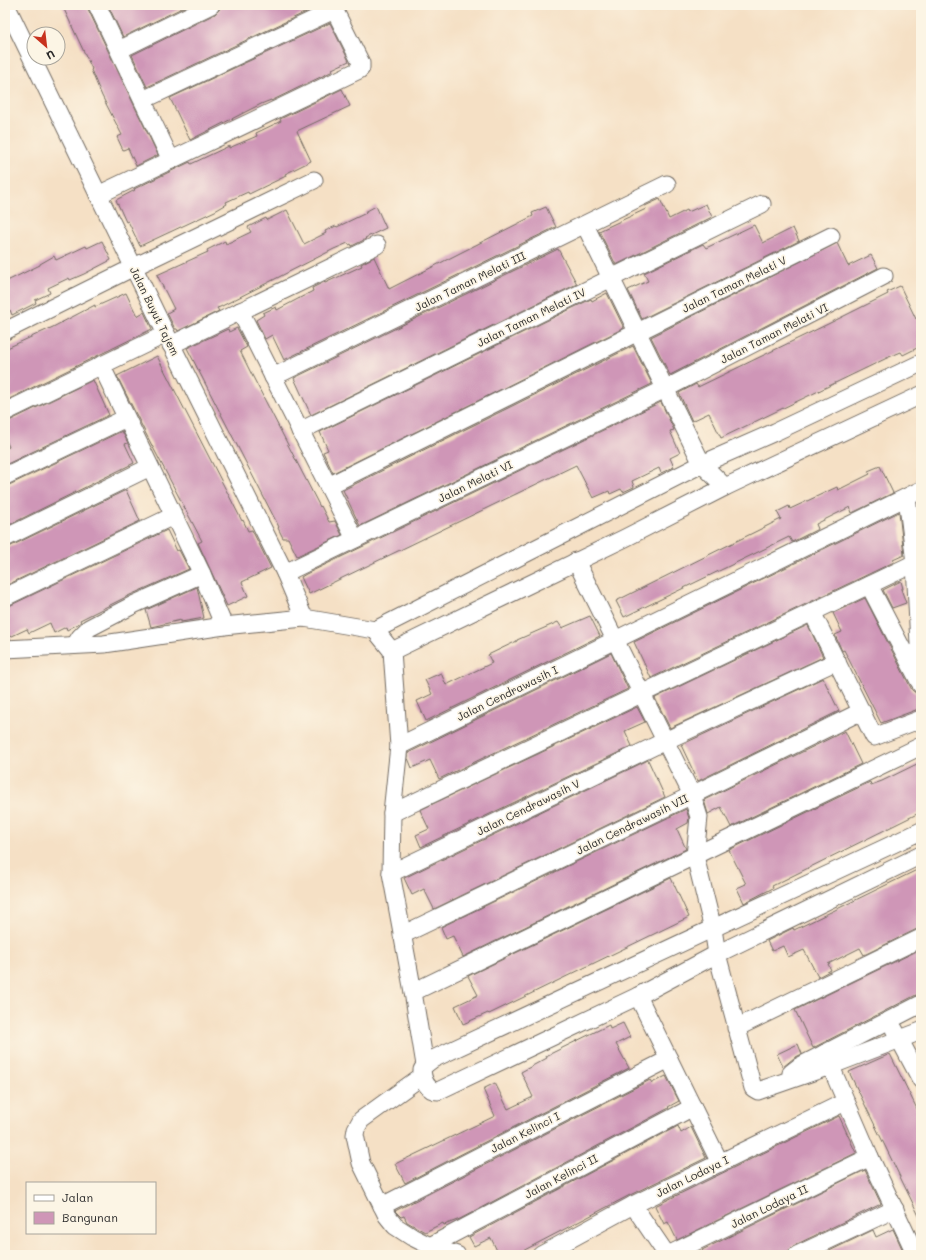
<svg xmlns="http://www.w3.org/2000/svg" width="926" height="1260" font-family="Mali,sans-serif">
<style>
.building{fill:#cf96b7}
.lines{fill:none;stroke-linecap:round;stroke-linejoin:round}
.minor-casing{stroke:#726a61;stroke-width:19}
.minor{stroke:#fff;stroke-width:17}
.labels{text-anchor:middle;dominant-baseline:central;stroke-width:3.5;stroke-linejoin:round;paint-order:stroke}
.street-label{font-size:11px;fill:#2b2b2b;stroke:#fcf5e5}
</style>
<rect width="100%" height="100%" fill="#fcf5e5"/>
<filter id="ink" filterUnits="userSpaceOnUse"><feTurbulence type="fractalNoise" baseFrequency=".025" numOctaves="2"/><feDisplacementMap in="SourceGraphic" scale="8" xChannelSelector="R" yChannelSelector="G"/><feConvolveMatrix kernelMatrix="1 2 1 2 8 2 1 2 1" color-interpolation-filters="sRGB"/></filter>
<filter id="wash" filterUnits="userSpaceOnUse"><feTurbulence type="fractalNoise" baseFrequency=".012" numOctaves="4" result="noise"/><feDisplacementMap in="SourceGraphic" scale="16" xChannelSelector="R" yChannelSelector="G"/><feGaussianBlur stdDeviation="0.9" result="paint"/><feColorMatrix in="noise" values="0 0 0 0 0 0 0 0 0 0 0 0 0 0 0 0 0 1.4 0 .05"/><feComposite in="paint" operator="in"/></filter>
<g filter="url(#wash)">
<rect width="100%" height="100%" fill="#f5e0c5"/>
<g id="blocks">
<g class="building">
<polygon points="62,5 87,5 88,9 158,155 136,166 128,148 123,150 117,137 122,135 102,96 91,70 92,69"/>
<polygon points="108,5 188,5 123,37"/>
<polygon points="221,5 321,5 147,87 132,55 215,14 219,10"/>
<polygon points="330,23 349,61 332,69 333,71 271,101 271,100 261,104 190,140 170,98"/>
<polygon points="342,89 350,106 297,131 311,161 285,174 286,176 249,194 248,192 226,202 227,204 215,211 140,246 128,221 126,222 116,200 135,190 134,189 190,162 191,164 229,146 229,148 257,136 256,133 281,121 280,119"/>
<polygon points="660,199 669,219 687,210 688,212 706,204 712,217 616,265 599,231 646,209 645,206"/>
<polygon points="376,206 386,228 365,238 366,239 352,246 351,244 349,245 348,243 334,249 220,307 217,308 219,311 178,331 177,329 175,329 167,313 174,309 157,275 208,252 207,250 225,241 226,244 251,232 248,227 266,218 267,220 287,210 304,244 326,233 325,231 336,226 337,227 366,213 365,212"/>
<polygon points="546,207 556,227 284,360 272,335 265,339 256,320 264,315 263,313 276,307 277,310 313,291 312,288 324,282 325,283 362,266 361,264 374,257 389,289 533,216 532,213"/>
<polygon points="754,225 763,243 793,228 799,241 642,319 628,290 648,281 644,273 703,244 706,248"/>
<polygon points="102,241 111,260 84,274 70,280 69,278 48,288 50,293 35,300 36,303 12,315 10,310 5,313 5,282 40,265 40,264 54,256 56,260 86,246 87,248"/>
<polygon points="837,243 848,266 871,255 878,268 670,375 651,337"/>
<polygon points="558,249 577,284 311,415 294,378"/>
<polygon points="900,286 916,319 921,316 921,346 903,355 901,352 889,357 721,438 709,413 692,421 679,393 696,384 698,387 830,323 888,294 887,292"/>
<polygon points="126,293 137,316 144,312 152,329 5,401 5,349 53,327 95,305 95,307"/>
<polygon points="607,293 624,328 333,473 323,452 328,450 320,432 591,299 592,301"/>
<polygon points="237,328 247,347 240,351 251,373 320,507 321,506 329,522 335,521 342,535 297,556 288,538 283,538 278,528 279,527 187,348 228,329 229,332"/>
<polygon points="633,346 652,384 360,526 343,490"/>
<polygon points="157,356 242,521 243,520 248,531 252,530 271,568 242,582 248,596 227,606 198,543 202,541 146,434 117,376"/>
<polygon points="93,380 109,415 5,465 5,449 9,447 5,438 5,422 9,421"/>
<polygon points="661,402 674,430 670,431 680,453 670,458 674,467 661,473 659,468 632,481 634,487 623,492 621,489 610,494 609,491 593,498 576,465 309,594 301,577 306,574"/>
<polygon points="122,431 128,443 125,444 134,463 5,527 5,486 9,485"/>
<polygon points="880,466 893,493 852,513 850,507 816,524 818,529 792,542 789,537 624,617 616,601 781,519 777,512 789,506 790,509 805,502 837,487 838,490 870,474 868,471"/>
<polygon points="126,490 140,521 5,586 5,548 9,547"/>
<polygon points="899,512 904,555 893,560 894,562 651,678 634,642"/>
<polygon points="167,530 177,551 179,550 189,569 130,595 80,620 81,622 78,624 67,630 66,627 54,633 50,623 29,633 27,629 10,637 9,635 5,638 5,607 9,606"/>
<polygon points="901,581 903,589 901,589 906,603 892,608 883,590"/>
<polygon points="197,587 204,618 181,622 181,620 151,627 146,610"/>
<polygon points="865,598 912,690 917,694 921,702 921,708 881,723 844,650 842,651 835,635 842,632 833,613"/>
<polygon points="590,616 600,636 426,721 417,701 432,694 425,680 441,673 446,685 492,663 488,655 517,641 517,640 558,622 562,628"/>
<polygon points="808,625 823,657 670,728 655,698"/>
<polygon points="611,653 628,689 439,779 430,760 412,768 408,758 408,753"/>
<polygon points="823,678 839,711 698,781 681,745"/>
<polygon points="637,707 645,722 625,731 632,746 421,847 416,835 429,829 420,810"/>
<polygon points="845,731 861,764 731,827 721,807 708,814 704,800"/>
<polygon points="648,760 665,797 434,909 424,889 412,895 404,878"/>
<polygon points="921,762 921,812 772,886 773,888 744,903 737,888 746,884 729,850 870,782 871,785 882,781"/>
<polygon points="686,809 689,818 688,823 677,829 686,849 463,957 453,936 446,939 441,927"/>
<polygon points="921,868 921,928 917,929 864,955 860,948 828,964 831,970 818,977 804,950 788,957 783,946 772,951 767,941 793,928 794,930"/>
<polygon points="671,878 689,917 489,1014 488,1013 463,1024 455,1006 478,995 468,976"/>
<polygon points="921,949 921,994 916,995 813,1048 795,1010"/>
<polygon points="623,1023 630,1037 616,1044 629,1068 405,1183 395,1164 495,1116 483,1089 495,1083 508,1109 533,1097 521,1072 547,1058 546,1056 609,1025 610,1029"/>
<polygon points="798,1044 802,1054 794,1058 783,1067 777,1054"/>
<polygon points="890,1054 921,1117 921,1220 849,1072"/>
<polygon points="666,1076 679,1101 668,1107 669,1108 460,1219 444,1225 443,1223 425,1232 407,1222 404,1216 401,1217 395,1211 650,1080 652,1083"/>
<polygon points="839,1116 856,1153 677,1240 668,1222 664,1224 655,1206"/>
<polygon points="678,1126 681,1133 691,1127 706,1158 628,1196 515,1255 499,1255 491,1238 474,1246 469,1237"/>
<polygon points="865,1170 881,1204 793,1246 789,1250 787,1255 705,1255 702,1250"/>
<polygon points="893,1229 905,1255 821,1255 873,1230 876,1237"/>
</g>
</g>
</g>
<g filter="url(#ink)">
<use href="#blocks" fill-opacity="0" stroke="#726a61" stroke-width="1"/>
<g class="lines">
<g class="minor-casing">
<g id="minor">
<polyline points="6,5 166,334 285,573 304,618"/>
<polyline points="97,5 171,160"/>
<polyline points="119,50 211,5"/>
<polyline points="143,100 334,10"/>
<polyline points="98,195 359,70 361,68 361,63 332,5"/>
<polyline points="585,225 702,464 725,487"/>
<polyline points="240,311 355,539"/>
<polyline points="5,331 134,267 314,180"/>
<polyline points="171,345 377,245"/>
<polyline points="101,365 202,574 224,626"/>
<polyline points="273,377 667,184"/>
<polyline points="5,412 166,334"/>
<polyline points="300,431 762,204"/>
<polyline points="5,476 126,418"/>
<polyline points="328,486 831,236"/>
<polyline points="907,497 915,563 921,685"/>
<polyline points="5,538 150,467"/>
<polyline points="576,561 692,795 699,817 695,856 713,929 717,954 753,1088 758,1091 830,1066 921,1031"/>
<polyline points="285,573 665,389 884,276"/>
<polyline points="869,585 919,681"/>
<polyline points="5,597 173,516"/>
<polyline points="812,612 874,737 921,719"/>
<polyline points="375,630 702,464 775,432 921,363"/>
<polyline points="75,645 80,637 89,628 135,604 202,574"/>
<polyline points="5,649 104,644 224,626 304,618 375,630 392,651 399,746 392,813 391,873 413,992 425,1065"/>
<polyline points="392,651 625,538 725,487 921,395"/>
<polyline points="399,746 921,490"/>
<polyline points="392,813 915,563"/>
<path d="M921 831 433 1059 425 1065 422 1070C423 1080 427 1091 438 1091L638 996 717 954 921 855"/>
<polyline points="391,873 665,741 837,661"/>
<polyline points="402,935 692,795 862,711"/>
<polyline points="413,992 921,746"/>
<polyline points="638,996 720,1163"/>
<polyline points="736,1028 921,938"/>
<polyline points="894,1029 921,1080"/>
<polyline points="825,1053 870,1157 916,1255"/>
<polyline points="791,1073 800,1066 921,1004"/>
<polyline points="422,1076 361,1120 356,1129 355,1135 361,1163 387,1216 395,1226 412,1237 430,1246 457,1255"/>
<polyline points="633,1205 667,1255"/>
<polyline points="382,1206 669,1059"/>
<polyline points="430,1246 693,1107"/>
<polyline points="541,1255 633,1205 845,1102"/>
<polyline points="668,1255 870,1157"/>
<polyline points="797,1255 895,1209"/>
</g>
</g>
<use href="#minor" class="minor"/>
</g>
</g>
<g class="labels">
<g class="street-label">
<text transform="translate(470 281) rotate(-26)">Jalan Taman Melati III</text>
<text transform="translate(734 284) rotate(-26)">Jalan Taman Melati V</text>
<text transform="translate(155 311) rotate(64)">Jalan Buyut Tajem</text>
<text transform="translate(531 317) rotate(-26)">Jalan Taman Melati IV</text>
<text transform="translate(774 333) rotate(-27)">Jalan Taman Melati VI</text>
<text transform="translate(475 481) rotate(-26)">Jalan Melati VI</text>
<text transform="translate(507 693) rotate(-26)">Jalan Cendrawasih I</text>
<text transform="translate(528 807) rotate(-26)">Jalan Cendrawasih V</text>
<text transform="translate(632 824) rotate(-26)">Jalan Cendrawasih VII</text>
<text transform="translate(525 1132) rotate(-27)">Jalan Kelinci I</text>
<text transform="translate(561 1176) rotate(-28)">Jalan Kelinci II</text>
<text transform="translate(692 1176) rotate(-26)">Jalan Lodaya I</text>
<text transform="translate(769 1206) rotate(-26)">Jalan Lodaya II</text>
</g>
</g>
<rect width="926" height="1260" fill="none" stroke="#fcf5e5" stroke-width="20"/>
<rect x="26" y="1182" width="130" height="52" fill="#fcf5e5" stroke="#a8a49b"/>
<rect x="34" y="1195" width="20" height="6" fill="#ffffff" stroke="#a8a49b"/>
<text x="62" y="1202" font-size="12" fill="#2b2b2b">Jalan</text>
<rect x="34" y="1212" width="20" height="12" fill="#cf96b7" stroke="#a8a49b"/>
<text x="62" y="1222" font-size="12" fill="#2b2b2b">Bangunan</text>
<g transform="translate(46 46) rotate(152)"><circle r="19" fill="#fcf5e5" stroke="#a8a49b"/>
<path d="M0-3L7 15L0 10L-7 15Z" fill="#c8321e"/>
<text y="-6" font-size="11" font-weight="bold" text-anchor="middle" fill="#2b2b2b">U</text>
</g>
</svg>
